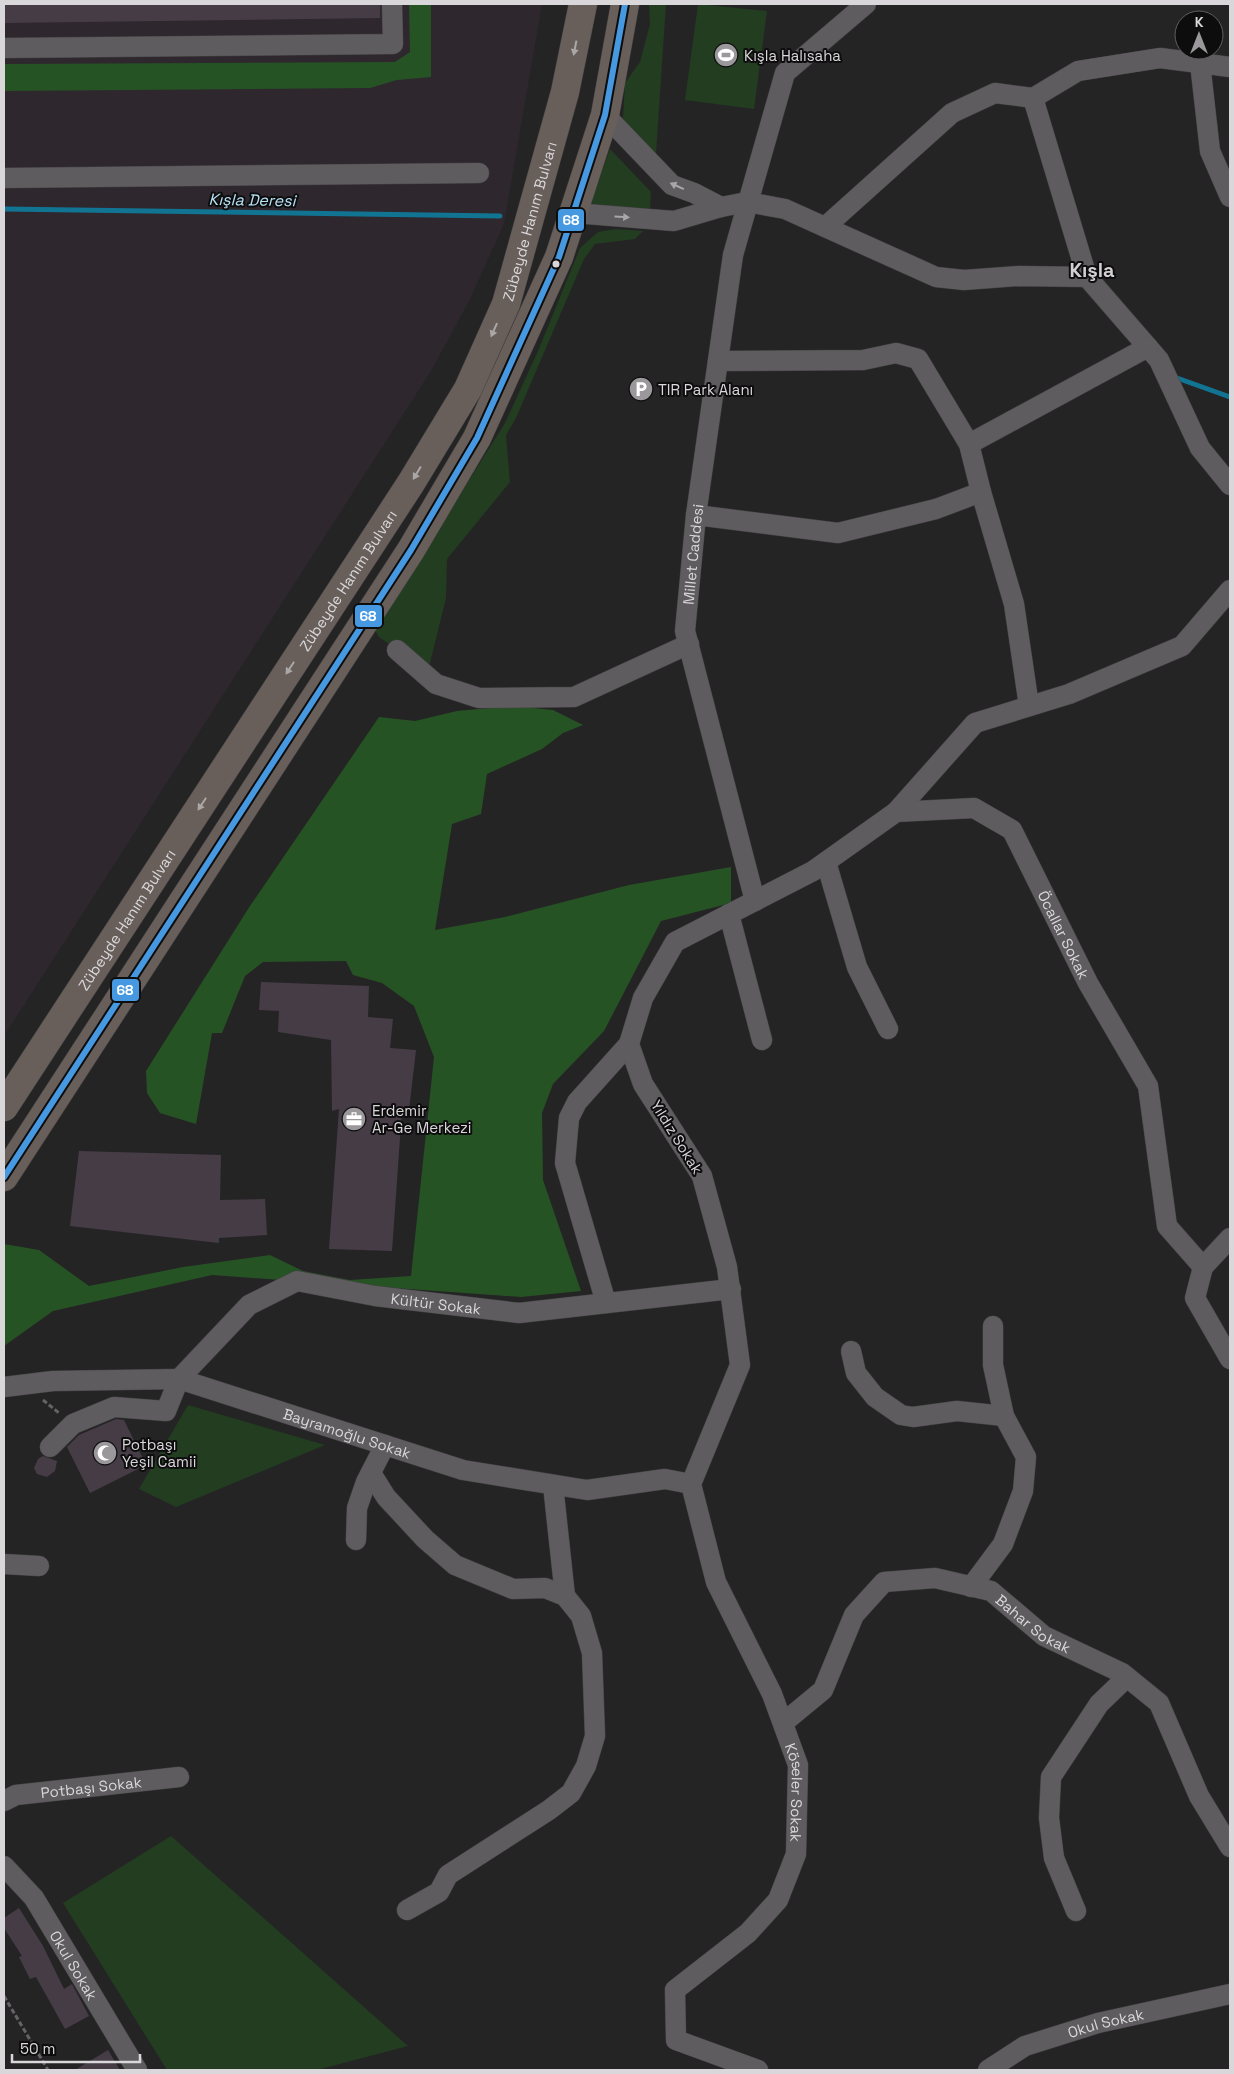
<svg xmlns="http://www.w3.org/2000/svg" width="1234" height="2074" font-family="'Space Grotesk',sans-serif">
<style>
.built{fill:#2e272e}
.green{fill:#223d20}
.forest{fill:#265324}
.lines{fill:none;stroke-linecap:round;stroke-linejoin:round}
.stream{stroke:#127493;stroke-width:5}
.building{fill:#463c46}
.minor-casing{stroke:#434143;stroke-width:21}
.highway-casing{stroke:#434143;stroke-width:29}
.path{stroke:#656365;stroke-width:3;stroke-dasharray:5 2.5;stroke-linecap:butt}
.minor{stroke:#5e5c5e;stroke-width:20}
.highway{stroke:#685f5b;stroke-width:28}
.bus-1-casing{stroke:#0e0d0e;stroke-width:10}
.bus-1{stroke:#4699e1;stroke-width:6}
.oneway{fill:#aca7a7}
.oneway2{fill:#a8a6a8}
.bus-dot{fill:#dad7da;stroke:#0e0d0e;stroke-width:2}
.labels{text-anchor:middle;dominant-baseline:central;stroke-width:4;stroke-linejoin:round;paint-order:stroke}
.poi-label{font-size:15px;fill:#dad7da;stroke:#0e0d0e;text-anchor:start}
.street-label{font-size:15px;fill:#dad7da;stroke:#0e0d0e}
.water-label{font-size:16px;font-style:italic;fill:#b6e2f5;stroke:#0e0d0e}
.district-label{font-size:20px;font-weight:bold;fill:#d3cfd3;stroke:#0e0d0e}
.line-badge{stroke:#0e0d0e;stroke-width:2}
.badge-label{font-size:14px;text-anchor:middle;font-weight:bold;fill:#fff}
</style>
<rect width="100%" height="100%" fill="#252425"/>
<polygon class="built" points="4,4 542,4 504,224 469,301 431,371 4,1036"/>
<g class="green">
<polygon points="649,4 666,4 655,168 632,138 623,118 625,83 640,62 650,24"/>
<polygon points="698,4 767,11 754,109 685,100"/>
<polygon points="610,149 651,192 650,209 600,206 591,203"/>
<polygon points="616,229 643,231 635,239 595,244 584,259 516,418 506,435 510,482 447,559 446,598 428,671 379,637 375,630 505,423 538,351 580,248 598,232"/>
<polygon points="188,1405 325,1445 176,1507 139,1489"/>
<polygon points="171,1836 408,2046 317,2070 167,2070 63,1903"/>
</g>
<g class="forest">
<polygon points="409,4 431,4 431,77 397,80 370,88 4,91 4,64 395,62 410,52"/>
<polygon points="514,706 553,710 583,725 563,733 542,749 487,774 481,814 452,824 435,930 505,917 629,885 731,867 731,903 661,921 604,1031 553,1084 542,1113 543,1180 581,1291 521,1297 212,1275 53,1311 4,1346 4,1244 39,1250 89,1286 183,1267 270,1255 303,1271 350,1280 411,1276 434,1057 414,1006 382,983 353,975 346,961 263,962 245,976 222,1033 212,1033 196,1124 160,1113 147,1093 146,1071 250,906 379,717 415,721 457,711"/>
</g>
<g class="lines">
<g class="stream">
<polyline points="4,209 500,216"/>
<polyline points="1177,378 1230,397"/>
</g>
</g>
<g class="building">
<polygon points="4,4 380,4 380,18 4,23"/>
<polygon points="261,982 369,986 368,1017 393,1019 390,1048 416,1050 409,1110 402,1110 392,1251 329,1249 339,1109 332,1111 331,1040 278,1032 279,1011 259,1010"/>
<polygon points="79,1151 221,1155 220,1200 265,1199 267,1235 219,1238 219,1243 70,1226"/>
<polygon points="116,1419 124,1420 146,1465 90,1493 67,1447 79,1435"/>
<polygon points="43,1456 57,1461 55,1471 47,1477 37,1474 34,1468 38,1459"/>
<polygon points="19,1908 43,1946 64,1989 72,1984 89,2016 65,2029 36,1977 30,1979 19,1957 22,1956 4,1928 4,1918"/>
<polygon points="108,2050 120,2070 75,2070"/>
</g>
<g class="lines">
<g class="minor-casing">
<g id="minor">
<polyline points="4,48 393,44 392,4"/>
<polyline points="1200,63 1210,151 1230,197"/>
<polyline points="1230,67 1160,58 1078,71 1033,98 1087,277 1159,360 1200,448 1230,485"/>
<polyline points="605,115 672,185 694,193 721,207"/>
<polyline points="4,178 479,173"/>
<polyline points="574,213 674,221 721,207 747,202 785,209 936,277 964,280 1019,276 1087,277"/>
<polyline points="825,227 952,113 995,93 1033,98"/>
<polyline points="718,361 863,360 896,353 918,359 969,444 981,492 1014,604 1029,706"/>
<polyline points="969,444 1148,347"/>
<polyline points="696,515 838,533 936,509 981,492"/>
<polyline points="397,650 436,684 479,698 574,697 689,644"/>
<polyline points="896,812 975,723 1069,694 1182,646 1230,590"/>
<polyline points="826,862 857,967 888,1029"/>
<path id="s1" d="M755 901 685 631 696 515 733 255 785 73 866 4"/>
<polyline points="729,914 762,1040"/>
<polyline points="1203,1267 1195,1298 1230,1359"/>
<polyline points="1203,1267 1230,1238"/>
<polyline points="606,1303 565,1163 569,1118 577,1102 629,1044"/>
<polyline points="851,1351 856,1373 875,1397 901,1415 913,1417 957,1411 1004,1416"/>
<path id="s2" d="M4 1387 53 1381 179 1379 463 1470 587 1490 665 1479 691 1484"/>
<path id="s3" d="M50 1447 73 1424 114 1407 166 1411 179 1379 249 1305 297 1281 375 1296 519 1313 731 1289"/>
<polyline points="371,1473 386,1497 425,1539 455,1565 513,1589 545,1588 565,1596 581,1616 592,1653 595,1736 586,1766 571,1793 549,1810 448,1875 439,1892 407,1910"/>
<path id="s4" d="M691 1484 740 1365 727 1267 702 1176 643 1084 629 1044 643 998 675 942 813 871 896 812 974 808 1012 830 1088 983 1148 1086 1167 1226 1203 1267"/>
<path id="s5" d="M691 1484 716 1582 772 1694 798 1765 796 1854 778 1900 748 1933 675 1990 676 2040 758 2070"/>
<polyline points="553,1485 565,1596"/>
<polyline points="356,1540 357,1508 366,1482 385,1445"/>
<polyline points="4,1564 39,1566"/>
<polyline points="971,1587 1003,1544 1023,1491 1026,1457 1004,1416 993,1365 993,1326"/>
<path id="s6" d="M783 1723 823 1690 854 1615 884 1582 935 1578 991 1591 1044 1636 1122 1673 1159 1703 1199 1796 1230 1847"/>
<path id="s7" d="M4 1801 16 1795 179 1777"/>
<path id="s8" d="M4 1866 34 1898 137 2070"/>
<polyline points="1076,1911 1054,1858 1049,1818 1051,1777 1099,1704 1127,1677"/>
<path id="s9" d="M988 2070 1025 2046 1098 2023 1230 1994"/>
</g>
</g>
<g class="highway-casing">
<g id="highway">
<path id="s10" d="M4 1107 411 483 468 389 506 304 565 92 583 4"/>
<polyline points="4,1177 411,550 477,438 559,257 605,115 625,4"/>
</g>
</g>
<g class="path">
<polyline points="43,1400 59,1413"/>
<polyline points="4,1996 48,2070"/>
</g>
<use href="#minor" class="minor"/>
<use href="#highway" class="highway"/>
<g class="bus-1-casing">
<polyline id="bus-1" points="4,1177 411,550 477,438 559,257 605,115 625,4"/>
</g>
<use href="#bus-1" class="bus-1"/>
</g>
<defs><path id="oneway-solid" d="M-6-.8H1V-3.2L6.5 0L1 3.2V.8H-6Z" transform="scale(1.25)"/></defs>
<g class="oneway">
<use href="#oneway-solid" transform="translate(575 48) rotate(101)"/>
<use href="#oneway-solid" transform="translate(494 330) rotate(114)"/>
<use href="#oneway-solid" transform="translate(417 473) rotate(121)"/>
<use href="#oneway-solid" transform="translate(290 668) rotate(123)"/>
<use href="#oneway-solid" transform="translate(202 804) rotate(123)"/>
</g>
<g class="oneway2">
<use href="#oneway-solid" transform="translate(677 186) rotate(-156)"/>
<use href="#oneway-solid" transform="translate(622 217) rotate(4)"/>
</g>
<defs>
<g id="stadium-disc" transform="scale(1.25)"><circle r="9.5" fill="#9b989b" stroke="#0e0d0e"/><path d="M0-5a6.5 5 0 1 0 0 10a6.5 5 0 1 0 0-10ZM-3.5-1.8h7v3.6h-7Z" fill="#fff"/></g>
<g id="parking-disc" transform="scale(1.25)"><circle r="9.5" fill="#9b989b" stroke="#0e0d0e"/><path d="M-3.5-5.5H1a3.5 3.5 0 0 1 0 7H-1V5.5H-3.5ZM-1-3.4V-.6H.8a1.4 1.4 0 0 0 0-2.8Z" fill="#fff"/></g>
<g id="office-disc" transform="scale(1.25)"><circle r="9.5" fill="#9b989b" stroke="#0e0d0e"/><path d="M-6-3h4V-5.5h4V-3h4V5H-6ZM-1-4.5V-3h2v-1.5ZM-6 0V1H6V0Z" fill="#fff"/></g>
<g id="mosque-disc" transform="scale(1.25)"><circle r="9.5" fill="#9b989b" stroke="#0e0d0e"/><path d="M3.5-4.9A6 6 0 1 0 3.5 4.9A5 5 0 1 1 3.5-4.9Z" fill="#fff"/></g>
</defs>
<g fill-rule="evenodd">
<use href="#stadium-disc" x="726" y="55"/>
<use href="#parking-disc" x="641" y="389"/>
<use href="#office-disc" x="354" y="1119"/>
<use href="#mosque-disc" x="105" y="1453"/>
</g>
<circle class="bus-dot" cx="556" cy="264" r="4.5"/>
<g class="labels">
<g class="poi-label">
<text x="744" y="55">Kışla Halısaha</text>
<text x="658" y="389">TIR Park Alanı</text>
<text x="372" y="1110">Erdemir<tspan x="372" dy="17">Ar-Ge Merkezi</tspan></text>
<text x="122" y="1444">Potbaşı<tspan x="122" dy="17">Yeşil Camii</tspan></text>
</g>
<g class="street-label">
<text stroke="none"><textPath href="#s10" startOffset="1034">Zübeyde Hanım Bulvarı</textPath></text>
<text stroke="none"><textPath href="#s1" startOffset="356">Millet Caddesi</textPath></text>
<text stroke="none"><textPath href="#s10" startOffset="629">Zübeyde Hanım Bulvarı</textPath></text>
<text stroke="none"><textPath href="#s10" startOffset="224">Zübeyde Hanım Bulvarı</textPath></text>
<text stroke="none"><textPath href="#s4" startOffset="1082">Öcallar Sokak</textPath></text>
<text transform="translate(677 1137) rotate(58)">Yıldız Sokak</text>
<text stroke="none"><textPath href="#s3" startOffset="460">Kültür Sokak</textPath></text>
<text stroke="none"><textPath href="#s2" startOffset="352">Bayramoğlu Sokak</textPath></text>
<text stroke="none"><textPath href="#s6" startOffset="340">Bahar Sokak</textPath></text>
<text stroke="none"><textPath href="#s7" startOffset="89">Potbaşı Sokak</textPath></text>
<text stroke="none"><textPath href="#s5" startOffset="329">Köseler Sokak</textPath></text>
<text stroke="none"><textPath href="#s8" startOffset="122">Okul Sokak</textPath></text>
<text stroke="none"><textPath href="#s9" startOffset="128">Okul Sokak</textPath></text>
</g>
<g class="water-label">
<text transform="translate(252 200) rotate(1)">Kışla Deresi</text>
</g>
<g class="district-label">
<text x="1092" y="270">Kışla</text>
</g>
</g>
<g class="line-badge">
<rect x="557" y="208" width="28" height="24" rx="5" fill="#4699e1"/>
<rect x="354" y="604" width="29" height="24" rx="5" fill="#4699e1"/>
<rect x="111" y="978" width="29" height="24" rx="5" fill="#4699e1"/>
</g>
<g class="badge-label">
<text x="571" y="225">68</text>
<text x="368" y="621">68</text>
<text x="125" y="995">68</text>
</g>
<rect width="1234" height="2074" fill="none" stroke="#dad7da" stroke-width="10"/>
<g transform="translate(1199 35)"><circle r="24" fill="#0e0d0e" stroke="#605e60"/>
<path d="M0-4L9 19L0 12L-9 19Z" fill="#9b989b"/>
<text y="-8" font-size="14" font-weight="bold" text-anchor="middle" fill="#dad7da">K</text>
</g>
<path d="M12 2054v8h128v-8" fill="none" stroke="#dad7da" stroke-width="2.5"/>
<text x="20" y="2054" font-size="15" fill="#dad7da" stroke="#0e0d0e" stroke-width="4" paint-order="stroke">50 m</text>
</svg>
